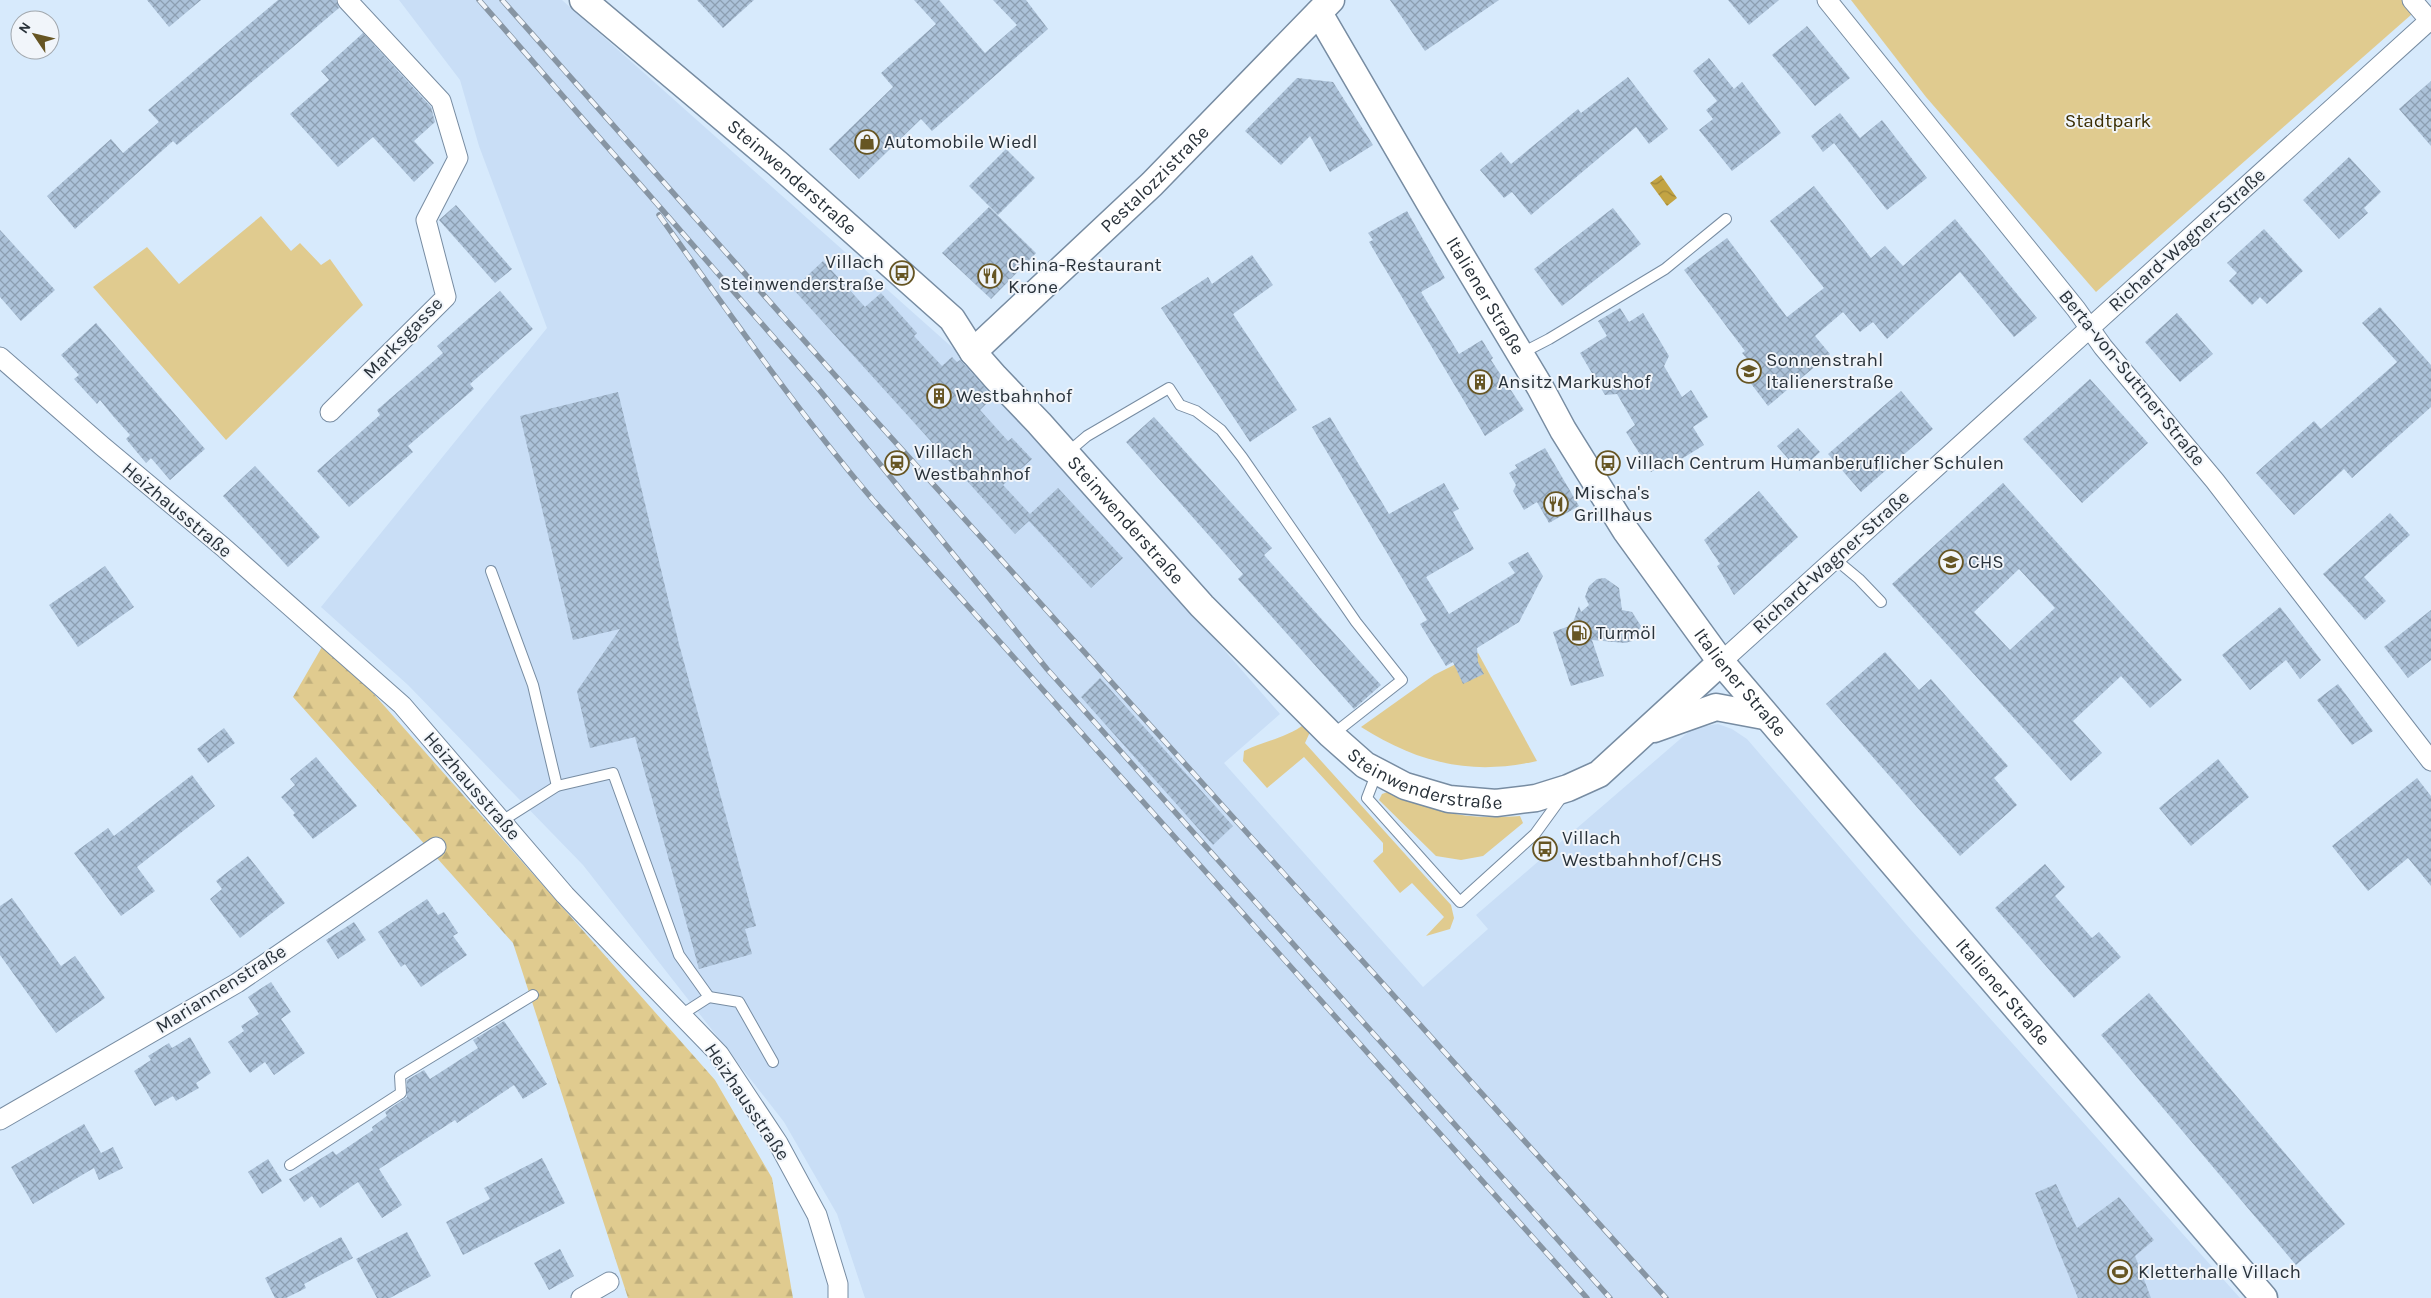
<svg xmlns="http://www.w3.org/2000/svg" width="2431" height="1298" font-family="Karla,sans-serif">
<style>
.built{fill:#c9def6}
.green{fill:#e0cb8f}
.forest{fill:url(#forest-firs)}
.water{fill:url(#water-waves)}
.building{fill:url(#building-cross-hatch);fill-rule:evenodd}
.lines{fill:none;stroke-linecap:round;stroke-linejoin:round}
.lane-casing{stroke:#778ca2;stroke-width:12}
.street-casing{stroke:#778ca2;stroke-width:21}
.secondary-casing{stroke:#778ca2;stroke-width:29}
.lane{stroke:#fff;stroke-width:10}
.street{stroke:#fff;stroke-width:19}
.secondary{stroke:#fff;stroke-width:26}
.rail-casing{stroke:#8795a3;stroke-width:5.5}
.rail{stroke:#f1f5fa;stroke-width:4;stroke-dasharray:11;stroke-linecap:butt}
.labels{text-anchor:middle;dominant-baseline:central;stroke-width:4;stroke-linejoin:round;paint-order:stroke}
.park-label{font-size:19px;fill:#3a2d02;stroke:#f1f5fa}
.poi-label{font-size:19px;fill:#29323a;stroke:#f1f5fa;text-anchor:start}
.street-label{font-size:19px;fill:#29323a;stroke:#f1f5fa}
</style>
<defs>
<pattern id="forest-firs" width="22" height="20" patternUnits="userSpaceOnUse" patternTransform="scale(1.25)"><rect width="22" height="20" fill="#e0cb8f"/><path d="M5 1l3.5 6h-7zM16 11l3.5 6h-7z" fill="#c0af7c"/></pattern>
<pattern id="water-waves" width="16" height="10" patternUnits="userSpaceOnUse" patternTransform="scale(1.25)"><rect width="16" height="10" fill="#c3a443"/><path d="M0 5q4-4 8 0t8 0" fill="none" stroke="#9e8639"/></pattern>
<pattern id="building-cross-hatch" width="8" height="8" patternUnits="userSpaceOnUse" patternTransform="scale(1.25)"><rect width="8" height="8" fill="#acc2d9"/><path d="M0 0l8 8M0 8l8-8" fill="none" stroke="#8c9eb1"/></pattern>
</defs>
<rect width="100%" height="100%" fill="#d7eafc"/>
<polygon class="built" points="399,0 562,0 963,357 1062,464 1280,714 1224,763 1423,987 1488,929 1476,915 1693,728 1718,724 1732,729 1747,739 1911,930 2240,1298 865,1298 837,1214 784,1122 583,865 408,685 321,607 547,328 479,146 460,80"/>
<g class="green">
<polygon points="1851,0 2412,0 2420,7 2096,292 1926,97"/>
<polygon points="261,216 291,251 300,243 321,265 330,259 363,305 226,440 93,287 147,247 179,284"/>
<path d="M1478 653 1537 761C1471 776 1418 763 1361 727L1434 675Z"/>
<path d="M1305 724 1310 732 1305 743 1451 905 1454 918 1450 929 1426 936 1444 917 1412 883 1400 893 1373 861 1383 852V843L1304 757 1267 788 1243 761 1244 751C1264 741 1286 738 1305 724Z"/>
<path d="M1390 791C1436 814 1469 820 1520 816L1523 823 1483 856 1461 860 1436 856 1379 800 1382 794Z"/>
</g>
<polygon class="forest" points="326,640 715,1080 772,1178 793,1298 628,1298 513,943 293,697"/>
<polygon class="water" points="1661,175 1677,198 1667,206 1650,183"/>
<g class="building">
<polygon points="147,0 201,0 169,27"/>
<polygon points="278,0 336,0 339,8 177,145 173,141 75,229 47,196 111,139 123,153 159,122 148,110"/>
<polygon points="697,0 754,0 723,28"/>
<polygon points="914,0 939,0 985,53 1017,25 993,0 1026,0 1048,29 932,131 921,119 859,179 829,149 893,87 881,73 936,24"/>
<polygon points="1390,0 1499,0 1425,51"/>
<polygon points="1728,0 1779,0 1749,25"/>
<polygon points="1807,26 1850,78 1815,106 1772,55"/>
<polygon points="363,33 431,107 435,122 414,141 434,163 414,182 373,137 338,167 290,114 329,80 321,71"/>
<polygon points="1709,58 1734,89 1742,82 1781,133 1732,171 1699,130 1713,119 1706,110 1717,101 1693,71"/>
<polygon points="1628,77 1668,129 1649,144 1636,127 1531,215 1512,192 1504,198 1480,170 1501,152 1511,164 1578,109 1581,113"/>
<polygon points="1297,78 1333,82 1373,145 1330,172 1310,136 1281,165 1245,131"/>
<polygon points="2431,81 2431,146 2399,109"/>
<polygon points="1840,113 1860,138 1882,120 1927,178 1887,210 1834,143 1823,152 1811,136"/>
<polygon points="1006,149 1035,178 998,215 969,186"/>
<polygon points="2349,157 2381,192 2364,208 2368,213 2339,239 2303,200"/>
<polygon points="1814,186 1871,258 1885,246 1903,266 1955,219 2037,318 2014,337 1960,272 1887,339 1873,322 1860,332 1843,312 1815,336 1830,354 1768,406 1746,377 1749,361 1742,353 1745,351 1684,270 1727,238 1787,317 1824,288 1770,221"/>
<polygon points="456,205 512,269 495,283 439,220"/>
<polygon points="989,207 1036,253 991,299 942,253"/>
<polygon points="1613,208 1641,244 1562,306 1534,269"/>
<polygon points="1407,211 1445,278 1421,292 1459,354 1482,340 1493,358 1491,360 1524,410 1485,436 1369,242 1373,240 1368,233"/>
<polygon points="2264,229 2303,271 2267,304 2260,297 2252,305 2229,281 2237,273 2227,263"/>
<polygon points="0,230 55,290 21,321 0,297"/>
<polygon points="1252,255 1273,285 1233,314 1297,410 1250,442 1161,308 1208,277 1212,284"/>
<polygon points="823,261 865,307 881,293 917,333 914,336 942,366 952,357 957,362 960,360 987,390 985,392 991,399 980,410 1008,441 1012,438 1032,459 1003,485 1030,514 1058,488 1123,558 1091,588 1029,521 1015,534 793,289"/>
<polygon points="500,291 533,329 470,384 474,389 408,446 413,452 349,507 317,471 380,415 377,410 443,353 437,346"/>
<polygon points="2380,307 2431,365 2431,407 2352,478 2344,469 2294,515 2256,473 2314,421 2321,429 2397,362 2362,323"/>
<polygon points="1620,308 1629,322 1643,313 1669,356 1664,366 1682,397 1691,390 1708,417 1693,427 1704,445 1667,468 1664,464 1651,472 1626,432 1635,425 1617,394 1605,395 1580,353 1607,336 1598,321"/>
<polygon points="2177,313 2213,354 2180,382 2145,342"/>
<polygon points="96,323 205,449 170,480 151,458 146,463 126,439 130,435 113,416 100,400 97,404 74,379 79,375 61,355"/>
<polygon points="2090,379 2148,443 2082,503 2023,439"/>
<polygon points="1901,391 1933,429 1861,492 1828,454"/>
<polygon points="618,392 679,644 756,926 745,929 752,954 699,969 635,737 590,748 577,691 620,629 573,640 520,416"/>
<polygon points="1154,417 1272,548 1264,555 1381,685 1354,709 1238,579 1243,574 1126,442"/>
<polygon points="1330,417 1389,514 1444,483 1459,509 1453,512 1474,549 1426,577 1449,614 1515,573 1508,563 1528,552 1543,576 1519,622 1477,648 1478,662 1484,674 1463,684 1453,662 1446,666 1420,624 1427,620 1312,427"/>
<polygon points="1798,428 1820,452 1799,471 1777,446"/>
<polygon points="1545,448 1579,506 1549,523 1537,502 1524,510 1513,491 1516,485 1509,473 1517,468 1515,465"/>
<polygon points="255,466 320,537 288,567 223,496"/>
<path d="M2003 483 2182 680 2150 708 2121 676 2073 721 2102 753 2071 781 1892 584ZM2019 569 2055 608 2010 650 1974 612Z"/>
<polygon points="1759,491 1798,537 1734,595 1717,566 1720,564 1704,540"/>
<polygon points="2390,513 2410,535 2364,577 2386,601 2365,620 2323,574"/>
<polygon points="105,566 134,607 78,647 49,605"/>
<polygon points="1605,578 1619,588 1622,610 1632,612 1641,626 1632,641 1625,643 1592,640 1604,676 1571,686 1553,632 1572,625 1579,606 1581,612 1589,605 1585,597 1589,586 1597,579"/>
<polygon points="2280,607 2321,660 2300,679 2286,660 2250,690 2222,655"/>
<polygon points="2431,610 2431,660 2408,678 2384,647"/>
<polygon points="1885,652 1919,690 1931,679 2008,766 1994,778 2017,805 1960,856 1826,704"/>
<polygon points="1100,678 1233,826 1213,845 1081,697"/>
<polygon points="2338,684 2373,731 2352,745 2317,700"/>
<polygon points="224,728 235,743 208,763 197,749"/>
<polygon points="316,757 357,806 313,839 293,815 295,813 281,797 295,785 290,779"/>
<polygon points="2218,759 2249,797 2191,846 2159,808"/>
<polygon points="192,775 215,806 137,867 155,891 121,916 74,853 108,828 114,836"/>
<polygon points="2417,778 2431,796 2431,886 2408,858 2368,891 2332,846"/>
<polygon points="248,856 285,903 240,938 210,899 222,889 216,881"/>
<polygon points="2045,864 2065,887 2055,896 2092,938 2099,932 2121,957 2074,998 1995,908"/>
<polygon points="12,898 61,966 75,956 105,998 56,1033 0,955 0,906"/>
<polygon points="427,899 438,915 444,912 458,933 453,936 467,955 421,987 405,964 401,967 378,932"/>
<polygon points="354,922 366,940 338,959 326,940"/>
<polygon points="271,982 291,1012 281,1019 305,1053 274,1075 265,1062 250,1073 228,1042 244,1031 241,1026 259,1014 248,997"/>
<polygon points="2149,993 2345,1224 2296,1265 2101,1035"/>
<polygon points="504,1021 547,1084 523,1099 514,1085 457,1123 455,1120 379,1169 402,1205 382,1218 358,1182 320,1208 312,1196 304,1202 289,1179 333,1151 336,1155 373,1130 372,1127 387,1116 385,1112 407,1097 407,1080 424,1070 430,1079 478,1048 473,1040"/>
<polygon points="190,1037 211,1073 196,1083 199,1088 176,1101 173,1096 155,1106 134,1071 151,1060 148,1056 169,1043 172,1048"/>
<polygon points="84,1124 101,1153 113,1147 123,1168 99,1180 94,1168 33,1204 11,1167"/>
<polygon points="542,1158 565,1203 463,1255 446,1222 490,1199 484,1188"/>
<polygon points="268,1159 282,1181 262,1194 248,1172"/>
<polygon points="2056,1184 2077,1228 2119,1197 2154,1240 2135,1256 2151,1298 2078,1298 2035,1193"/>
<polygon points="407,1232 431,1276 390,1298 377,1298 356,1259"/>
<polygon points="341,1237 353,1258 304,1284 306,1288 286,1298 275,1298 265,1278"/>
<polygon points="560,1249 574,1276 549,1290 534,1263"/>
</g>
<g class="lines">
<g class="lane-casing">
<g id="lane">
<polyline points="1520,354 1549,339 1665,269 1726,219"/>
<polyline points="1067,453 1087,436 1169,388 1180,405 1196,411 1221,430 1242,457 1356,622 1402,680 1332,735"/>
<polyline points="1835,559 1859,579 1881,602"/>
<polyline points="491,571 533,685 557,786"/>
<polyline points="1377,772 1367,798 1460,902 1535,834 1564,794"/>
<polyline points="502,821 557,786 613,773 679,955 709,997 681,1015"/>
<polyline points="709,997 739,1002 773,1062"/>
<polyline points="290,1165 401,1093 400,1076 533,995"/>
</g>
</g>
<g class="street-casing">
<g id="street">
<polyline points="1827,0 2076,309 2103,347 2215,481 2431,761"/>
<polyline points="2412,0 2431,22"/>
<polyline points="0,357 102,446 223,547 402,705 565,895 719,1054 778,1143 817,1215 838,1284 838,1298"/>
<polyline points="330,412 446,297 426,220 458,158 441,101 347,0"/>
<polyline points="1721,662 2431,19"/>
<polyline points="0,1120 237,983 436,847"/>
<polyline points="581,1298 609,1282"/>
</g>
</g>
<g class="secondary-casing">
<g id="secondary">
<path id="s1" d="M583 0 778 164 952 319 973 352 995 377 1039 423 1202 606 1331 735 1365 765 1405 786 1449 799 1496 803 1536 798 1568 788 1599 774 1721 662"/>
<path id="s2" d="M1319 13 1432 207 1540 387 1563 430 1626 531 1721 662 2264 1298"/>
<path id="s3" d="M973 352 1152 184 1331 0"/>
<polyline points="1654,729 1716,707 1764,716"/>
</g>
</g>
<use href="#lane" class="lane"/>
<use href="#street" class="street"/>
<use href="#secondary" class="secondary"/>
<g class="rail-casing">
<g id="rail">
<polyline points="479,0 817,387 1047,669 1610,1298"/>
<polyline points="502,0 833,373 1666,1298"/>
<path d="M659 215C728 312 796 409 873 500L1587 1298"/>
</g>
</g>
<use href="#rail" class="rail"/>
</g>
<defs>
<g id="shop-ring" transform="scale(1.25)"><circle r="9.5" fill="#f1f5fa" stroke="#665523" stroke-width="1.5"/><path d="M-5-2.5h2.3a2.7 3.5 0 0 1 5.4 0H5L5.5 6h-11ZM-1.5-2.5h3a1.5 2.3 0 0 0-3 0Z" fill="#665523"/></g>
<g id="bus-ring" transform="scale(1.25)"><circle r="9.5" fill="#f1f5fa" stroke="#665523" stroke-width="1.5"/><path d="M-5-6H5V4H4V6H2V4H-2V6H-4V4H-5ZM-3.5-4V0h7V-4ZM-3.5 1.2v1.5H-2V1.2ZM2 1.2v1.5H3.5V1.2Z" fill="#665523"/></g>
<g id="restaurant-ring" transform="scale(1.25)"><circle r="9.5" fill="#f1f5fa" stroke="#665523" stroke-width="1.5"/><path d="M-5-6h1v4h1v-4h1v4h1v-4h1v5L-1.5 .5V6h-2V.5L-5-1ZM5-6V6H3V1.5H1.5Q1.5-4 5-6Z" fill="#665523"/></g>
<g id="school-ring" transform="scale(1.25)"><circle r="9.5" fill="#f1f5fa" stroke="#665523" stroke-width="1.5"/><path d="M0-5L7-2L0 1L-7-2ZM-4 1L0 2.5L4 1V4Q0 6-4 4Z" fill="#665523"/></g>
<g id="building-ring" transform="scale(1.25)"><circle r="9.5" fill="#f1f5fa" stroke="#665523" stroke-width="1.5"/><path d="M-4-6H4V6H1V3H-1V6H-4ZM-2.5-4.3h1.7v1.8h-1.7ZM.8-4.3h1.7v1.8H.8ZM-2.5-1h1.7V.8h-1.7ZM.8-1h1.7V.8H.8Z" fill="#665523"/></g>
<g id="station-ring" transform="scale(1.25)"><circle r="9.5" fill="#f1f5fa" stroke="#665523" stroke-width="1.5"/><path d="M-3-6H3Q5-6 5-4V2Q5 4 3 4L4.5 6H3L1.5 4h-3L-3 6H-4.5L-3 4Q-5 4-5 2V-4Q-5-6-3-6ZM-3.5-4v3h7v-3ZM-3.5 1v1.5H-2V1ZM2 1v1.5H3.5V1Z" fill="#665523"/></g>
<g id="fuel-ring" transform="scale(1.25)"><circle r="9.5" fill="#f1f5fa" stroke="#665523" stroke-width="1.5"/><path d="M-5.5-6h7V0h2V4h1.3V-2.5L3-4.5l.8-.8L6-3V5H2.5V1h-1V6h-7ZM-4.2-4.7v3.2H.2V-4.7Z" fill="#665523"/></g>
<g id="stadium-ring" transform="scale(1.25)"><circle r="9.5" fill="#f1f5fa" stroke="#665523" stroke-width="1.5"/><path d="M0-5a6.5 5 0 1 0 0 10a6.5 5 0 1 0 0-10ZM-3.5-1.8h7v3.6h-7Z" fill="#665523"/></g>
</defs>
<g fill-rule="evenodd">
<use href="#shop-ring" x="867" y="142"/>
<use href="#bus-ring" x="902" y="273"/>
<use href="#restaurant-ring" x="990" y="276"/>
<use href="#school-ring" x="1749" y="371"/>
<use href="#building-ring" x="1480" y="382"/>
<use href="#building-ring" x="939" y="396"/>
<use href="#station-ring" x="897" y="463"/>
<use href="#bus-ring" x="1608" y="463"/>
<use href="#restaurant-ring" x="1556" y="504"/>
<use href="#school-ring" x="1951" y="562"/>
<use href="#fuel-ring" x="1579" y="633"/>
<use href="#bus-ring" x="1545" y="849"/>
<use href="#stadium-ring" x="2120" y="1272"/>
</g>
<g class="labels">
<g class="park-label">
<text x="2108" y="121">Stadtpark</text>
</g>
<g class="poi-label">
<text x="884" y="142">Automobile Wiedl</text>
<text x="884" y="262" text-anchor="end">Villach<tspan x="884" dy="22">Steinwenderstraße</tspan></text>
<text x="1008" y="265">China-Restaurant<tspan x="1008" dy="22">Krone</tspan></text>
<text x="1766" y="360">Sonnenstrahl<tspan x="1766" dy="22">Italienerstraße</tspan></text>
<text x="1498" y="382">Ansitz Markushof</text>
<text x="956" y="396">Westbahnhof</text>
<text x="914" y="452">Villach<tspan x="914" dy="22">Westbahnhof</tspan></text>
<text x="1626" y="463">Villach Centrum Humanberuflicher Schulen</text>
<text x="1574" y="493">Mischa's<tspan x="1574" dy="22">Grillhaus</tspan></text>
<text x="1968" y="562">CHS</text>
<text x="1596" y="633">Turmöl</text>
<text x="1562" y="838">Villach<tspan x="1562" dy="22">Westbahnhof/CHS</tspan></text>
<text x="2138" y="1272">Kletterhalle Villach</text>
</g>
<g class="street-label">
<text stroke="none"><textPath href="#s1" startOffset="274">Steinwenderstraße</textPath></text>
<text stroke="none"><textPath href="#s3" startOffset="251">Pestalozzistraße</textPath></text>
<text transform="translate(2187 240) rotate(-42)">Richard-Wagner-Straße</text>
<text stroke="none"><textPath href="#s2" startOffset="328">Italiener Straße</textPath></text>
<text transform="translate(403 338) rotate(-46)">Marksgasse</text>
<text transform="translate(2132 378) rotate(51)">Berta-von-Suttner-Straße</text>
<text transform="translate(177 510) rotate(40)">Heizhausstraße</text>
<text stroke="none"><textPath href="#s1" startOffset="754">Steinwenderstraße</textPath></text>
<text transform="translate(1831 562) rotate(-42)">Richard-Wagner-Straße</text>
<text stroke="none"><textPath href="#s2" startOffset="792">Italiener Straße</textPath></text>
<text stroke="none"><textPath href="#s1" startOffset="1159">Steinwenderstraße</textPath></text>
<text transform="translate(472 786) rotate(49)">Heizhausstraße</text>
<text transform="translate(221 989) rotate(-32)">Mariannenstraße</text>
<text stroke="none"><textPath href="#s2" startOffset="1198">Italiener Straße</textPath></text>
<text transform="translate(747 1102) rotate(56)">Heizhausstraße</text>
</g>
</g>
<g transform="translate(35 35) rotate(305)"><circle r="24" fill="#f1f5fa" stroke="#a1a7ad"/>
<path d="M0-4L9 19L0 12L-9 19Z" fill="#665523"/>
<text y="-8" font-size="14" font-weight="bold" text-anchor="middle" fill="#29323a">N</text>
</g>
</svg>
